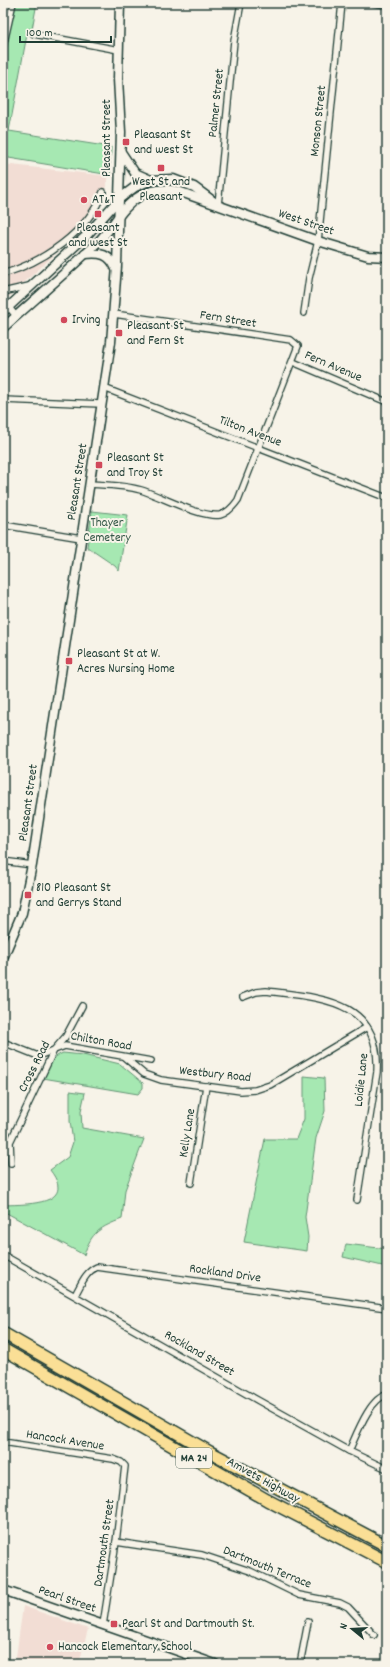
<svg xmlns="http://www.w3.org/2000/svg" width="390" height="1667" font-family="Dekko,sans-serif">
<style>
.built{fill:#f2ddd4}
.green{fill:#a6e8b2;stroke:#629273}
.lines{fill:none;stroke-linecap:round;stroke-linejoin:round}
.street-casing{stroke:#1f3d34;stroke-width:8}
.secondary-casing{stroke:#1f3d34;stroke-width:11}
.highway-casing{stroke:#1f3d34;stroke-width:14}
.street{stroke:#f7f3e8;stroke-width:5.5}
.secondary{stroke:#f7f3e8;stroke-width:8}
.highway{stroke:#fadf96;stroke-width:11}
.poi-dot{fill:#d1495b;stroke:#f7f3e8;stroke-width:1.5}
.labels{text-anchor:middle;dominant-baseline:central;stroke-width:4;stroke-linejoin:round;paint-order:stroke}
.shield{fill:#f7f3e8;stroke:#60746a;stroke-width:1}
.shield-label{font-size:12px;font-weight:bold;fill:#1f3d34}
.street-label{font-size:13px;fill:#1f3d34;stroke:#f7f3e8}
.poi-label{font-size:13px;fill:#1f3d34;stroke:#f7f3e8;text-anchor:start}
.park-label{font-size:13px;fill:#335747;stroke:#f7f3e8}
</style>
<rect width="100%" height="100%" fill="#f7f3e8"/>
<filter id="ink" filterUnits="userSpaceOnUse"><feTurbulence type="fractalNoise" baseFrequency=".025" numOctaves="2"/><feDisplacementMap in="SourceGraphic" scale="8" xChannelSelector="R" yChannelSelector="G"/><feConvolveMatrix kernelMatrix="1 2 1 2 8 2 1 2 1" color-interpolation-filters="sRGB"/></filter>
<g filter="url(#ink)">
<g class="built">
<polygon points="3,164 108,176 103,203 88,224 3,302"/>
<polygon points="23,1606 88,1629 79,1664 15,1664"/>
</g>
<g class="green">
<polygon points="3,3 37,3 32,29 28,29 9,131 111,147 110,175 3,157"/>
<polygon points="92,511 128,515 119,571 115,566 87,547"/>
<path d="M63 1053 83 1055 120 1064 143 1083V1088L138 1094 43 1078C48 1067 51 1057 63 1053Z"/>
<polygon points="304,1076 324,1078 325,1111 316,1138 305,1217 308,1237 307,1251 244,1242 265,1139 296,1139 304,1119"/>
<path d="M70 1091 85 1093 81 1111 82 1128 144 1139 125 1190 122 1219C101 1227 91 1232 84 1255L3 1211 4 1205C25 1204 78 1206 50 1170L68 1157 73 1142 70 1121Z"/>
<polygon points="346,1244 387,1249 387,1267 343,1257"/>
</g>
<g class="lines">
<g class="street-casing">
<g id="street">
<polyline points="374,3 387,5"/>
<polyline points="34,34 119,50"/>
<polyline points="3,47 13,3"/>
<polyline points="218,205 234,41 241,3"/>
<path d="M3 274C43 262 88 232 103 192"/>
<polyline points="3,292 29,286"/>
<polyline points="3,300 16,316"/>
<polyline points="304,313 309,278 318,241 342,3"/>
<polyline points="293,362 387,402"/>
<polyline points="104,388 387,498"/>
<polyline points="3,400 101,404"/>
<path d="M89 484C106 485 124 485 141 490 161 496 200 518 220 515 228 513 233 507 238 500L298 346 291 340 114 314"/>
<polyline points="3,525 81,538"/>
<polyline points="3,861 32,865"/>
<path d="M243 997 256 992 266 991C320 998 381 999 377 1072L357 1200"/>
<polyline points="3,1042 38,1056 65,1046 151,1061"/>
<polyline points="124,1057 144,1074 161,1080 241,1091 255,1090 270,1085 367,1027"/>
<polyline points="11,1163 10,1142 54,1050 66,1036 82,1006"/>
<polyline points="191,1183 206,1086"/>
<polyline points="3,1255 259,1401 349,1451 387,1469"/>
<path d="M75 1295C81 1285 85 1272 97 1267L387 1308"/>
<polyline points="3,1442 113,1459 121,1462 125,1466 116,1542 103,1625"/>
<path d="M349 1451C356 1436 370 1397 387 1395"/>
<polyline points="116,1542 202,1555 250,1571 299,1595 340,1603 348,1607 374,1635"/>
<polyline points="300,1664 308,1622"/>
</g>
</g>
<g class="secondary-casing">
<g id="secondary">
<polyline points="121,152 135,173 151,180"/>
<path d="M85 254C100 252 110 254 116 269"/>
<polyline points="3,312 87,235 119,199 135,187 151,180 173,179 194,187 213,201"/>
<path d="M3 328C35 299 68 271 99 241 114 226 121 207 140 196 152 189 165 188 178 191L318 241 368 256 387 257"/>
<polyline points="3,958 22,913 32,865 111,342 117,266 120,165 121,132 118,79 120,3"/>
<polyline points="3,1590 215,1664"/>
</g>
</g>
<g class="highway-casing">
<g id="highway">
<polyline points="3,1333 210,1452 387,1546"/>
<polyline points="3,1349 267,1500 387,1562"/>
</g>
</g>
<use href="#street" class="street"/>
<use href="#secondary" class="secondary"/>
<use href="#highway" class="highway"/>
</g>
</g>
<g class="poi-dot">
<rect x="122" y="138" width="8" height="8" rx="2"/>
<rect x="157" y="164" width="8" height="8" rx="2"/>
<circle cx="84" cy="200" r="4"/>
<rect x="94" y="210" width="8" height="8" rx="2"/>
<circle cx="64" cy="320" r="4"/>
<rect x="115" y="329" width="8" height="8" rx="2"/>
<rect x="95" y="461" width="8" height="8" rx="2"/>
<rect x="65" y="657" width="8" height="8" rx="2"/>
<rect x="24" y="891" width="8" height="8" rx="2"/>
<rect x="110" y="1620" width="8" height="8" rx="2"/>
<circle cx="50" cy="1647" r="4"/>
</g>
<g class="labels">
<rect class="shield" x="176" y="1448" width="36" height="20" rx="3"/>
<g class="shield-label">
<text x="194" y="1458">MA 24</text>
</g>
<g class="street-label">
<text transform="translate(217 103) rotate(-84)">Palmer Street</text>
<text transform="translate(319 121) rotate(-84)">Monson Street</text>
<text transform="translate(107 138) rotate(-90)">Pleasant Street</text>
<text transform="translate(306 223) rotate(19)">West Street</text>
<text transform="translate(228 320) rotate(9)">Fern Street</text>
<text transform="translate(333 367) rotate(23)">Fern Avenue</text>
<text transform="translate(250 432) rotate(21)">Tilton Avenue</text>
<text transform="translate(78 482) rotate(-81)">Pleasant Street</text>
<text transform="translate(29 803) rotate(-82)">Pleasant Street</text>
<text transform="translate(101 1042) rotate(10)">Chilton Road</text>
<text transform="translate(35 1067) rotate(-63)">Cross Road</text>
<text transform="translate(215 1075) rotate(6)">Westbury Road</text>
<text transform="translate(362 1080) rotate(-84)">Loidie Lane</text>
<text transform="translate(188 1133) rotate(-81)">Kelly Lane</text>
<text transform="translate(225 1274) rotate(8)">Rockland Drive</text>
<text transform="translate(199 1354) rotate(30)">Rockland Street</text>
<text transform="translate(65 1441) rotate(9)">Hancock Avenue</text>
<text transform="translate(263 1481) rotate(29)">Amvets Highway</text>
<text transform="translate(105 1543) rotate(-82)">Dartmouth Street</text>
<text transform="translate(267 1568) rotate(22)">Dartmouth Terrace</text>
<text transform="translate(67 1600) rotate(19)">Pearl Street</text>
</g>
<g class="poi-label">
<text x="134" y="135">Pleasant St<tspan x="134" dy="15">and west St</tspan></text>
<text x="161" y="182" text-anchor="middle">West St and<tspan x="161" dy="15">Pleasant</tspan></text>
<text x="92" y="200">AT&amp;T</text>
<text x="98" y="228" text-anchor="middle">Pleasant<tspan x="98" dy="15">and west St</tspan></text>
<text x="72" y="320">Irving</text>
<text x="127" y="326">Pleasant St<tspan x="127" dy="15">and Fern St</tspan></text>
<text x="107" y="458">Pleasant St<tspan x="107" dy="15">and Troy St</tspan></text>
<text x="77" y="654">Pleasant St at W.<tspan x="77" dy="15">Acres Nursing Home</tspan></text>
<text x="36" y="888">810 Pleasant St<tspan x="36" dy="15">and Gerrys Stand</tspan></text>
<text x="122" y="1624">Pearl St and Dartmouth St.</text>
<text x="58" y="1647">Hancock Elementary School</text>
</g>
<g class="park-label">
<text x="107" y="523">Thayer<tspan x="107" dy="15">Cemetery</tspan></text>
</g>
</g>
<rect width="390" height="1667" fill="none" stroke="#f7f3e8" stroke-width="16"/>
<rect x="8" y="8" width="374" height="1651" fill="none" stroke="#1f3d34" stroke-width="1.5" filter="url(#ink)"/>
<g transform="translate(352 1629) rotate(288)" stroke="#f7f3e8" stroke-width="3" paint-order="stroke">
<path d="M0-3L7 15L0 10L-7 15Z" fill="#1f3d34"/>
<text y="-6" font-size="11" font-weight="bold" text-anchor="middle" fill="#1f3d34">N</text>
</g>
<path d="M20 36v6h91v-6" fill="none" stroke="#1f3d34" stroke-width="2"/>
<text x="26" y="36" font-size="12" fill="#1f3d34" stroke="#f7f3e8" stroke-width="3" paint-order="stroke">100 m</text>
</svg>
